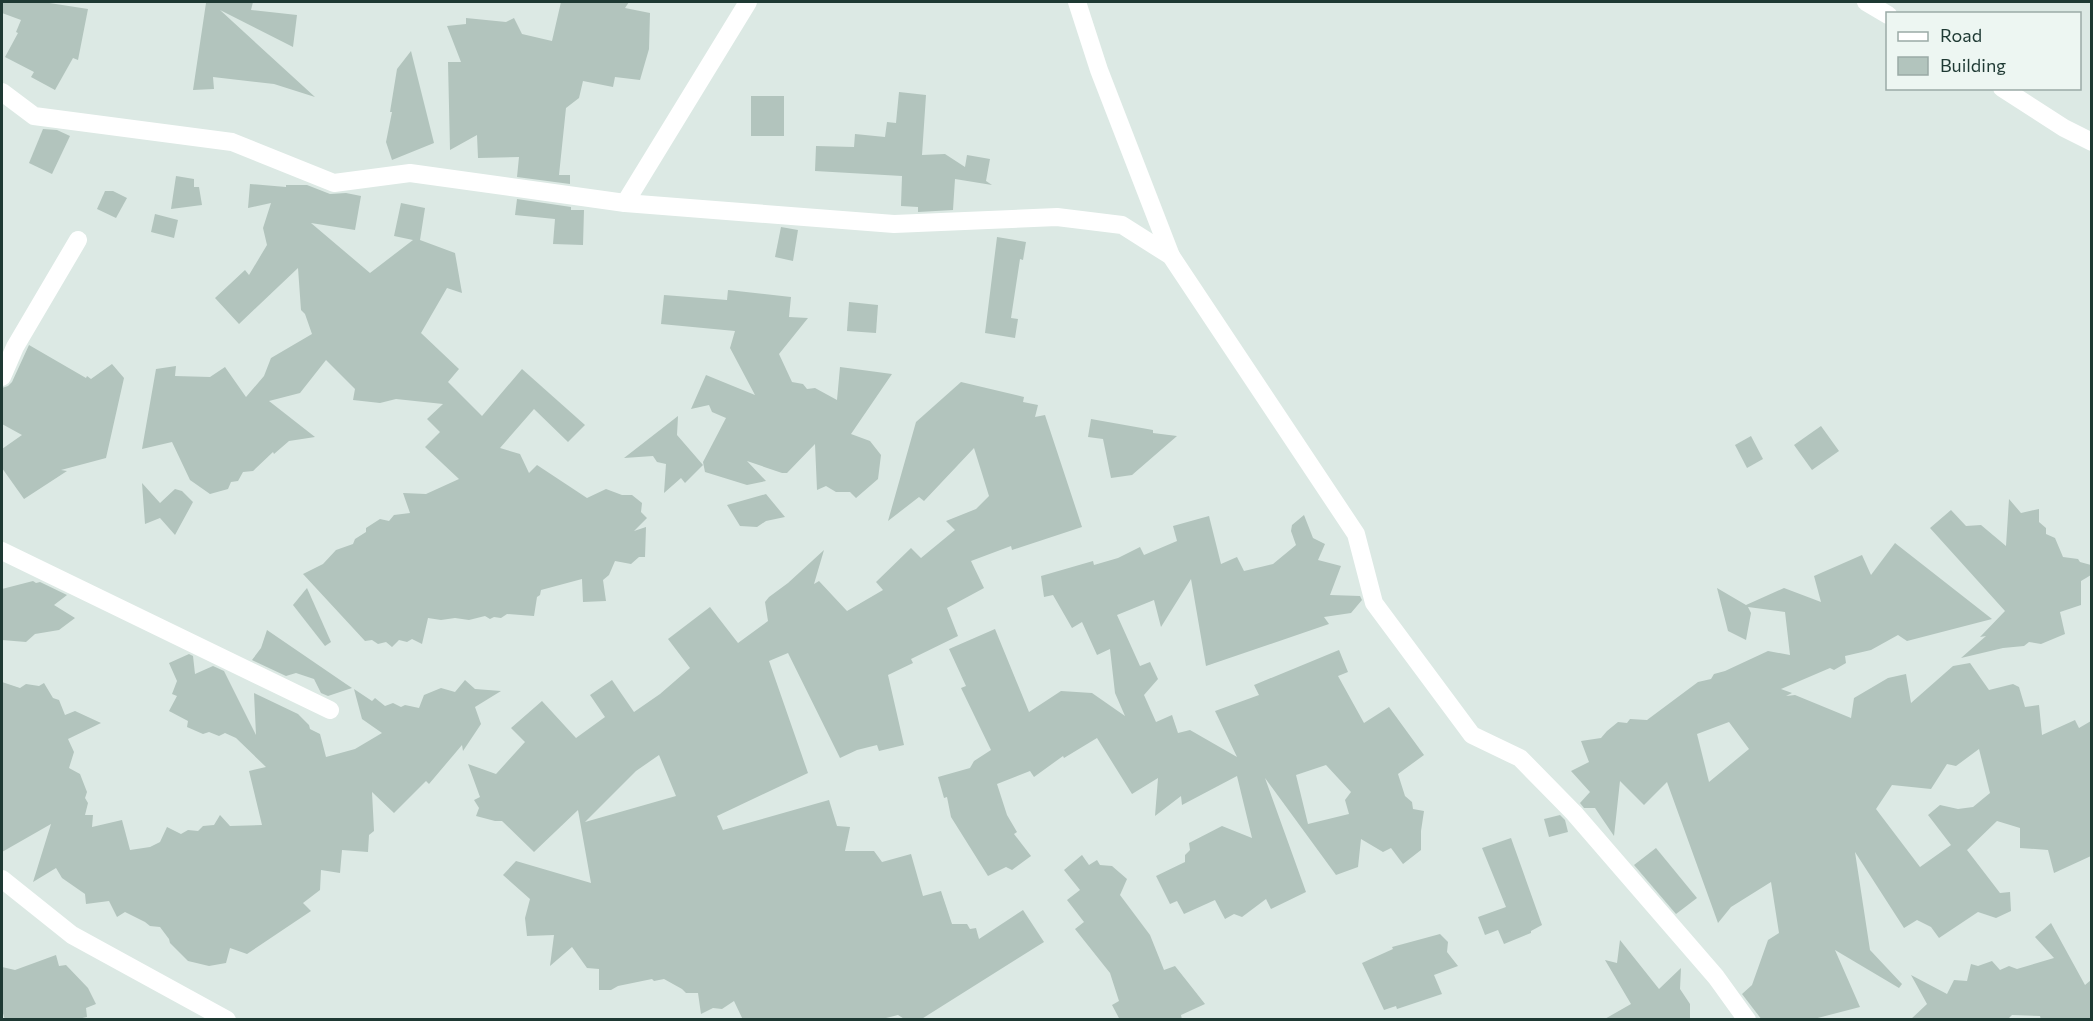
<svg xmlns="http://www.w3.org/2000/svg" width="2093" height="1021" font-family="Commissioner,sans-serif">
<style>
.building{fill:#b2c4bd;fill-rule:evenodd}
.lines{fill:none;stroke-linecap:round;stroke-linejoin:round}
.minor{stroke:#fff;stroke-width:18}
</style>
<rect width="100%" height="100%" fill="#dce9e4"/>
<g class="building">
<polygon points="2,2 43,2 88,9 78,60 73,58 55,90 31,77 34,72 5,57 18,33 16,32 21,20 2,13"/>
<polygon points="202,2 253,2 251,10 297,15 293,47 220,10 315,97 274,84 213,77 214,89 193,90 206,3"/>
<polygon points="561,2 629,2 625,8 650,13 649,49 640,80 615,77 613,87 583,81 579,98 566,108 559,175 570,175 570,184 517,177 519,157 478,158 477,135 450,150 448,62 461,62 447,26 466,24 466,18 506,22 514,18 522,34 552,41"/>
<polygon points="411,51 434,143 392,160 386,142 392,112 390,112 397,69"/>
<polygon points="899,92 926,95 922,155 945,154 965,167 967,155 990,159 986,181 992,185 955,179 953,210 918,212 918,207 901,206 902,176 815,171 816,146 854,147 855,134 885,137 887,122 896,123"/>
<rect x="751" y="96" width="33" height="40"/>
<polygon points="43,129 57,130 70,136 52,174 29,163"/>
<polygon points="176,176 194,179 194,187 199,187 202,205 171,209"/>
<polygon points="250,184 286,187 286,185 307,185 330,194 346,193 361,196 355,230 311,223 370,273 413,240 394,236 401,203 425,208 420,240 455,253 462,293 447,288 421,333 459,369 448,382 482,416 522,369 585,425 568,442 534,409 500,448 520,454 529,473 537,465 587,498 606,489 622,495 632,495 642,503 641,512 647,518 634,531 646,527 645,557 639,557 631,564 615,561 609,575 603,580 606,601 583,602 582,579 541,590 540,595 537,597 534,616 507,614 501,618 494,617 490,619 485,616 469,620 455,618 441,620 428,618 422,644 412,639 407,642 399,640 392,647 386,642 378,644 372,640 365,641 303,574 323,564 336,550 353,544 355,539 366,532 366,528 380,519 389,521 394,515 410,513 403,493 426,494 459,479 425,447 440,432 427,419 443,404 396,399 380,403 353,400 355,389 326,360 300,393 269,401 315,437 289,441 274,454 273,452 253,471 243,472 238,481 231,482 228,489 210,494 190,480 172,442 142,449 156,369 176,366 175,376 210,377 225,367 246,397 264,376 271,358 312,334 305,314 301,310 298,268 239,324 215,298 245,270 249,275 267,245 263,228 271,203 248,208"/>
<polygon points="105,191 113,191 127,198 116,218 97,209"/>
<polygon points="517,199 571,207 571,210 584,210 583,245 553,244 555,219 515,215"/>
<polygon points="155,214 178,220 174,238 151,232"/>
<polygon points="781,227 798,230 793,261 775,257"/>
<polygon points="997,237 1026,242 1023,260 1020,259 1011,318 1018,319 1015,338 985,333"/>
<polygon points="728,290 791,297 789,317 808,318 779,354 792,382 803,384 807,389 815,388 837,400 840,367 892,374 851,434 870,441 881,455 878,479 856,498 850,492 836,492 826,486 817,490 815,444 787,473 782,473 747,461 766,481 747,485 705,472 703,462 726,418 712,412 709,405 691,409 706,375 755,395 730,348 735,331 661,324 664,295 727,300"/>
<polygon points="849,302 878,305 876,333 847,331"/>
<polygon points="29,345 86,378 87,376 91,379 112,364 124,378 106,458 61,470 67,471 24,499 2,468 2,449 22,435 2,424 2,388 8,386 12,382"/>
<path d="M961 382 1024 397 1023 402 1038 405 1035 417 1045 415 1082 527 1012 550 1011 546 971 561 984 588 947 608 958 636 911 659 913 663 888 675 904 745 879 751 877 745 857 750 840 758 788 653 769 661 808 773 717 816 723 830 829 800 837 826 850 827 845 851H874L882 862 911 854 923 896 941 891 952 924H967L970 929 976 928 979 939 1023 910 1044 942 920 1020H906L898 1015 878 1020H743L734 1001 722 1009 713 1008 701 1014 698 993H686L682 989 664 979 654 981 652 979 618 986 611 990H599V969L587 968 572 947 550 966 554 935 527 936 525 918 530 899 503 875 516 861 591 883 578 810 534 852 502 821H495L476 816 479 808 474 800 480 797 468 764 496 774 525 742 511 728 542 701 576 738 605 717 590 695 612 680 634 712 660 694 690 668 668 639 710 607 738 643 768 621 765 602 769 597 788 583 824 550 814 584 819 581 847 611 883 590 876 582 911 548 921 558 955 530 946 521 976 509 989 496 974 448 924 501 919 497 888 521 916 422ZM659 755 676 796 585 822 636 771Z"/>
<polygon points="678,416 677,435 703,465 685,483 681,478 664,493 666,464 657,462 653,456 624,458"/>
<polygon points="1091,419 1153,430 1153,433 1177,436 1132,475 1111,478 1103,439 1088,437"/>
<polygon points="1821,426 1839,451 1812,470 1794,445"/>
<polygon points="1751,436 1763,459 1747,468 1735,445"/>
<polygon points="142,483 160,503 175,489 182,491 193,502 175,535 160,518 145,524"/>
<polygon points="766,494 785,517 766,521 757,527 740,526 727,505"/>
<polygon points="2009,499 2021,513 2039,509 2039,522 2046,528 2046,534 2055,538 2063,557 2078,559 2080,562 2091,565 2091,575 2081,581 2081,605 2060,612 2065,634 2041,644 2029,642 2024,646 2003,648 1961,658 1986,636 1980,637 2005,611 1930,528 1951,510 1966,526 1981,525 2006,546"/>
<path d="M1304 515 1313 538 1325 544 1318 560 1341 566 1330 595 1360 596 1362 600 1351 613 1324 617 1329 624 1206 666 1191 579 1161 627 1154 600 1117 615 1140 666 1150 662 1158 679 1144 695 1156 722 1172 715 1178 733 1190 730 1237 757 1215 711 1259 695 1254 685 1339 650 1348 672 1338 676 1364 723 1389 707 1424 755 1398 774 1405 796 1412 802 1413 809 1424 811 1421 831V850L1403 864 1391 848 1383 852 1361 839 1358 867 1336 875 1265 778 1306 892 1271 909 1266 899 1242 917 1234 914 1225 919 1215 900 1184 914 1177 901 1170 904 1156 876 1185 862V855L1190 850 1189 843 1222 826 1252 838 1237 776 1182 805 1181 796 1155 816 1158 778 1132 794 1097 738 1064 758 1063 756 1034 777 1030 771 997 784 1007 815 1017 832 1014 834 1031 856 1012 870 1006 867 988 876 951 817 947 797 944 798 938 777 970 768 974 761 991 750 961 688 966 686 949 649 995 629 1029 712 1061 691 1092 693 1125 716 1115 693 1110 649 1097 655 1082 622 1072 628 1053 595 1044 597 1041 576 1093 561 1094 565 1118 558 1140 547 1144 555 1177 541 1173 526 1209 516 1221 564 1237 557 1244 571 1273 564 1296 545 1291 531 1292 525ZM1326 765 1351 792 1345 800 1349 814 1308 824 1296 775Z"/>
<path d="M1895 543 1992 619 1907 641 1898 635 1871 650 1845 656 1846 663 1834 670 1830 668 1781 689 1792 693 1786 696 1795 695 1851 718 1854 698 1888 678 1906 674 1911 703 1953 666 1970 663 1989 690 2013 684 2019 687 2025 707 2039 705 2042 735 2075 720 2079 728 2091 721V856L2054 873 2048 850 2020 848V828L1997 821 1967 850 2000 893 2010 892 2011 911 1996 918 1978 912 1939 938 1931 927 1917 920 1904 928 1855 852 1870 950 1902 984 1899 988 1835 950 1860 1007 1810 1020H1762L1742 994 1752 985 1768 940 1779 933 1771 882 1731 907 1718 923 1667 782 1644 805 1620 781 1614 836 1595 808H1584L1580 803 1590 792 1571 771 1589 762 1581 741 1601 738 1607 731 1618 722 1627 723 1630 719 1647 720 1698 682 1711 679 1714 674 1725 671 1768 651 1790 655 1785 612 1748 607 1751 613 1746 640 1728 631 1717 588 1746 605 1784 588 1821 602 1814 576 1862 555 1871 575ZM1729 722 1749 749 1709 782 1697 734ZM1979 749 1990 793 1973 807 1958 809 1940 805 1928 815 1951 845 1920 867 1876 809 1892 785 1931 789 1947 764 1956 766Z"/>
<polygon points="33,581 36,583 40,582 67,595 54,605 75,618 59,630 35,634 26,642 2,640 2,589"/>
<polygon points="307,588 331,642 325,646 293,605"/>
<polygon points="267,630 346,684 352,688 328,696 321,693 314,679 296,673 286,676 252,660 261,648"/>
<polygon points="189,654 193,656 195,674 213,666 224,671 256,735 254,693 298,714 309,725 310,729 320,734 326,757 355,749 382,733 362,719 354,689 372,701 375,698 385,706 393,703 401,707 405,705 419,708 424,695 441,688 455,692 465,680 475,689 501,691 475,707 481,724 463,751 462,745 429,784 426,781 394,813 372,792 374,831 369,835 368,852 342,850 340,873 321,870 320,890 303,903 311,911 247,954 230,948 226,963 209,966 188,961 170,943 169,939 160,927 150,926 145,922 125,912 117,917 109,901 86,904 85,894 62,878 56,868 33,882 51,824 2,852 2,682 20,688 26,684 39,686 44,683 53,698 59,700 65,715 75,711 101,723 68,739 74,752 69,768 80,774 87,792 85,798 88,803 85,815 93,815 92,827 122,820 130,850 150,847 160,842 167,827 181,834 188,830 198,831 203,826 214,825 220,815 230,826 262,825 249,771 266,767 236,738 225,733 219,736 209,732 203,734 187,727 188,721 169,711 177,696 172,694 177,681 169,663"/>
<polygon points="1560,815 1565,820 1568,832 1549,837 1544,819"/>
<polygon points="1511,838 1542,925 1531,931 1531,933 1504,944 1498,930 1485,935 1478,917 1506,907 1482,848"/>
<polygon points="1656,848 1697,898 1676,914 1634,865"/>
<polygon points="1082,855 1089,865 1097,860 1100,865 1112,866 1127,879 1120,895 1150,935 1164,970 1175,966 1205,1004 1181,1015 1182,1020 1120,1020 1112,1005 1119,1001 1110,973 1075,929 1084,922 1067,900 1080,890 1064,870"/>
<polygon points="2051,923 2085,985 2091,980 2091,1020 2041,1020 2040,1016 2012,1015 2007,1020 1910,1020 1927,1004 1911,975 1947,994 1954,980 1967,981 1971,964 1978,966 1992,961 2000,970 2009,966 2017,969 2054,958 2035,937"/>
<polygon points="1440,934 1448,942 1447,952 1458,966 1434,975 1442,994 1397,1009 1396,1006 1384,1010 1362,963 1393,949 1392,947"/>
<polygon points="1620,940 1659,989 1681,968 1680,989 1690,1004 1690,1020 1603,1020 1631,1004 1605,960 1617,963"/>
<polygon points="56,955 59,966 66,965 88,988 96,1004 86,1008 87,1017 73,1020 5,1020 2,1010 2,967 15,970"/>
</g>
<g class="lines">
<g class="minor">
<polyline points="1077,2 1099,70 1171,256"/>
<polyline points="1866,2 1888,15"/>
<polyline points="2002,88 2064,128 2092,142"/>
<polyline points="2,92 34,116 232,142 334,183 410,173 625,203 748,2"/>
<polyline points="625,203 894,224 1057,217 1122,225 1171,256 1356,534 1374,603 1472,735 1520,758 1574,813 1716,977 1747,1020"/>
<polyline points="2,377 15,347 78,240"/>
<polyline points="2,551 330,710"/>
<polyline points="2,879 72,935 227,1020"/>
</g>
</g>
<rect width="2093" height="1021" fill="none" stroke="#1e3933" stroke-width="6"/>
<rect x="1886" y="12" width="195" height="78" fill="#edf6f2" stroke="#9aaaa6" stroke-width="1.5"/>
<rect x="1898" y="32" width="30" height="9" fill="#ffffff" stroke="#9aaaa6" stroke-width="1.5"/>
<text x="1940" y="42" font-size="18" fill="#1e3933">Road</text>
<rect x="1898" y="57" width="30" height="18" fill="#b2c4bd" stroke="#9aaaa6" stroke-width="1.5"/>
<text x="1940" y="72" font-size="18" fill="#1e3933">Building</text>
</svg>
